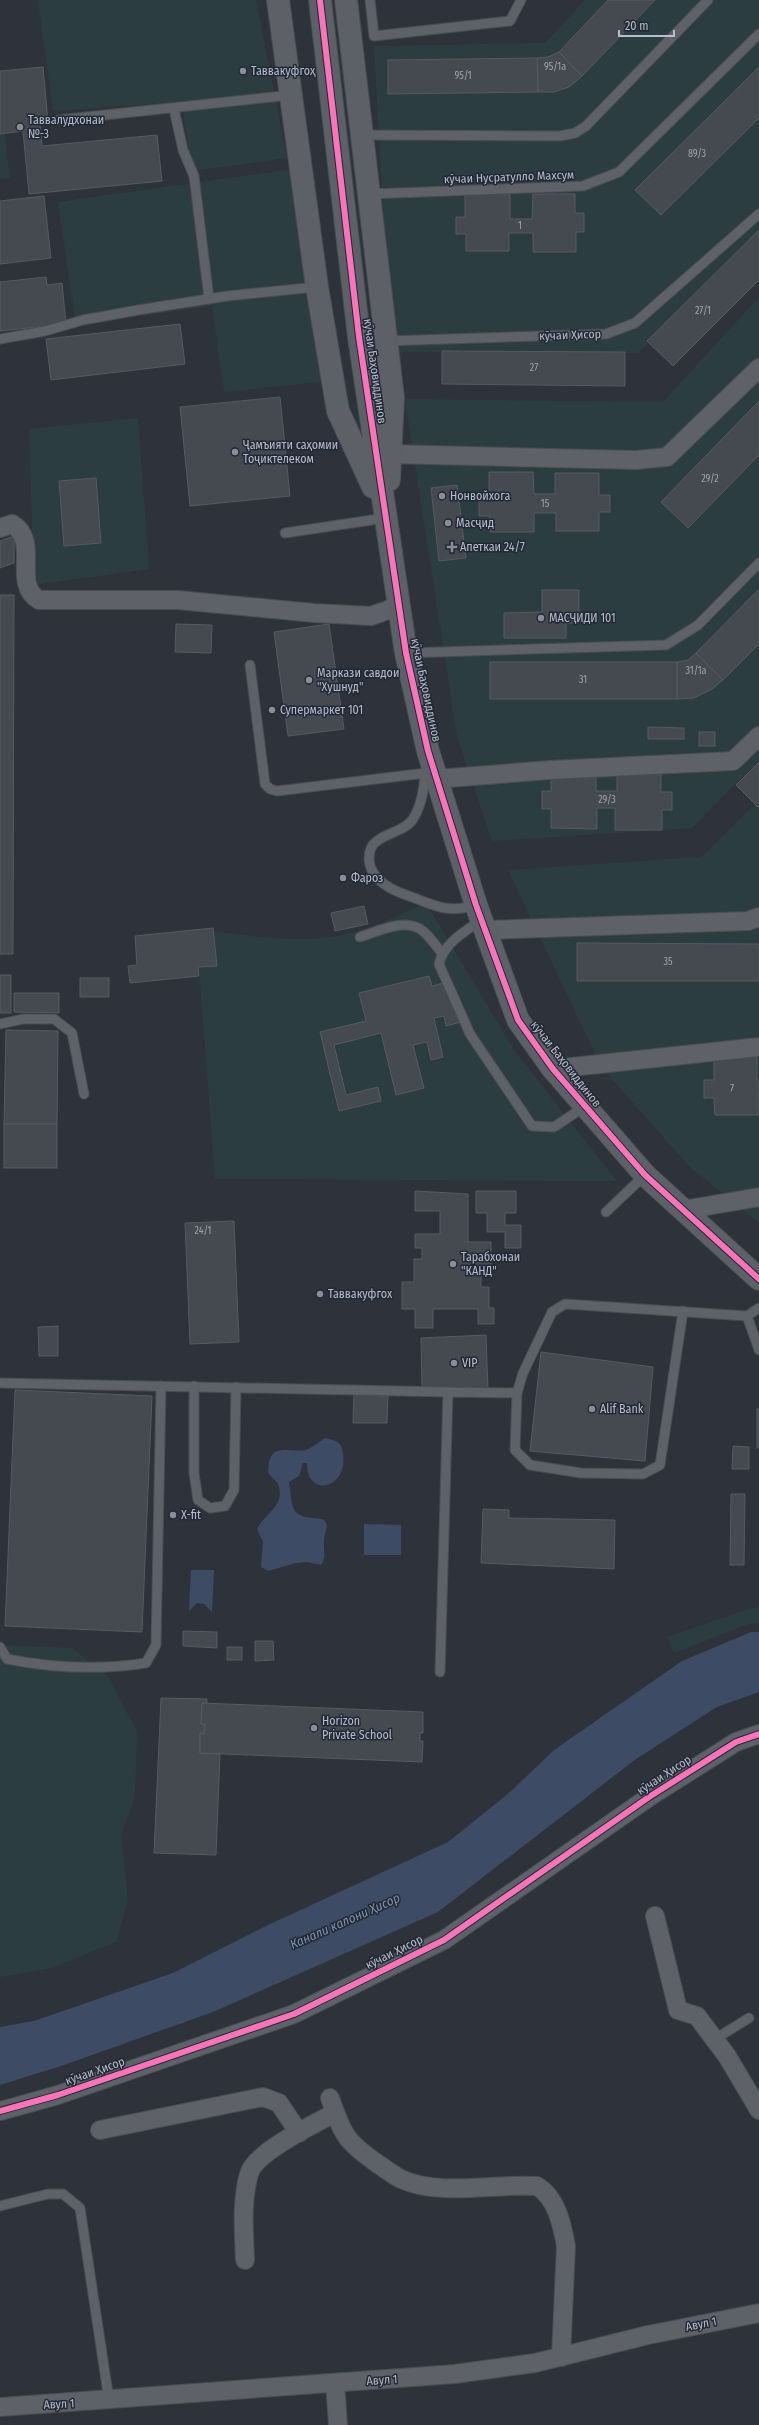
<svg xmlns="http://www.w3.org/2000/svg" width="759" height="2425" font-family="'Fira Sans Condensed',sans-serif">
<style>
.green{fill:#2c3d41}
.water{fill:#3e4b64}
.building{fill:#454950;stroke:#565a62}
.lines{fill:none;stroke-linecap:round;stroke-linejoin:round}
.lane-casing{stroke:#4a4d53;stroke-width:11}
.street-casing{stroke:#4a4d53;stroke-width:20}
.secondary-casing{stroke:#4a4d53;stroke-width:24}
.lane{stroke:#5e6168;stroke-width:9}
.street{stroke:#5e6168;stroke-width:18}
.secondary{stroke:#5d6067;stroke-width:22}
.cycleway-casing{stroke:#212836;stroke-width:8}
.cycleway{stroke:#fb73b8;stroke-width:6}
.poi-dot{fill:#888e98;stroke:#212836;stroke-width:1.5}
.labels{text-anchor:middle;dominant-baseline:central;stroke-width:3;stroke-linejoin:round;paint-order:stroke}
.number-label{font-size:10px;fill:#9ca2ac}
.poi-label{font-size:12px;fill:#b9bfca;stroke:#212836;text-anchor:start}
.street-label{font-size:12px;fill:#b9bfca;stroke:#212836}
.water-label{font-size:13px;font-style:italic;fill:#8493af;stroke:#212836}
</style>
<rect width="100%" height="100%" fill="#2e323b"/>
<g class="green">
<polygon points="38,0 256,0 287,158 192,171 181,102 53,111"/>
<polygon points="585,0 759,0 759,231 638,353 391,352 374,46 545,43"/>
<polygon points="4,130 10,178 0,179 0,131"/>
<polygon points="293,169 328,381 224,392 212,306 76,325 58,202"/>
<polygon points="759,297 759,760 692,828 492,841 457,736 405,399 663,402"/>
<polygon points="138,418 149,569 34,585 29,429"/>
<polygon points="759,800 759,1223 690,1167 602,1068 508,870 702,857"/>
<path d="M426 903 514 1050 617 1181 215 1179 196 929C241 935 286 943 332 937 365 932 397 916 426 903Z"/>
<polygon points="759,1607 759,1623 749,1624 674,1653 667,1637 749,1609"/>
<polygon points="0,1645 72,1648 108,1677 137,1732 135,1797 121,1835 128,1900 116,1942 52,1968 0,1977"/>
</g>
<g class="water">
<path d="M325 1438C336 1440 342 1442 343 1454 348 1490 306 1498 307 1463H303L299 1476 289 1482C293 1513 291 1517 323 1519 331 1526 324 1532 324 1540 323 1550 327 1556 321 1565L307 1562 296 1563 268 1571 261 1567 263 1542 257 1529C265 1513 286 1506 278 1484 276 1480 270 1477 268 1472 269 1441 286 1453 306 1450 312 1448 319 1442 325 1438Z"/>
<polygon points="364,1524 401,1525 401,1555 364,1555"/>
<polygon points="191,1570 214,1570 212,1612 204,1604 197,1603 189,1611"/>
<polygon points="751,1632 759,1632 759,1692 717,1707 636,1759 438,1912 213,2012 64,2065 0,2085 0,2027 34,2021 173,1973 268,1925 448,1842 509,1793 554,1750 682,1661"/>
</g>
<g class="building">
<polygon points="608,0 655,0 582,76 559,52"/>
<polygon points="559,52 582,76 569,87 554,92 538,92 537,58 548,57"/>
<polygon points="537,58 538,92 388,94 388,60"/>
<polygon points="43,67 48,122 40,123 42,146 157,135 162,181 29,194 23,131 0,134 0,71"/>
<polygon points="759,67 759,118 661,215 635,190"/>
<polygon points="465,194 510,194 510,219 532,219 533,194 575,194 575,213 584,213 584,232 576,232 576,252 533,252 533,233 509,233 509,251 466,251 466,234 456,234 456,217 465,217"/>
<polygon points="44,196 51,258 0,264 0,201"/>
<polygon points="759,230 759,280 673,366 647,341"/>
<polygon points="46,277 47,285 62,283 66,324 0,331 0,282"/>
<polygon points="180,324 185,364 51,380 46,339"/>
<polygon points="442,351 625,352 625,386 442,384"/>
<polygon points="280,397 290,496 190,506 180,407"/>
<polygon points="759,401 759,455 688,528 661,502"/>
<polygon points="489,472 533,472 534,494 555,494 555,473 599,473 599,495 610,495 610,512 599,512 599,531 556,531 556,513 534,513 534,532 490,532 490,516 479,516 479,496 489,496"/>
<polygon points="96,478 101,543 64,546 59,481"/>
<polygon points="457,485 466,558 439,561 431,488"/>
<polygon points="14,536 14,563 0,568 0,541"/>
<polygon points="759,589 759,644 723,680 696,653"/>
<polygon points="542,590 579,590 579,623 566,623 566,638 504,638 504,613 542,612"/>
<polygon points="0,595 14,595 13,954 0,954"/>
<polygon points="176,624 212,625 211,653 175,652"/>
<polygon points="329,624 344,729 288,736 274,632"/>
<polygon points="696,653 723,680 712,689 694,698 677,699 677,662 688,660"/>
<rect x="490" y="662" width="187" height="37"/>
<polygon points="648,727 684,728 684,739 648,739"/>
<rect x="699" y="732" width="16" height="14"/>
<polygon points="759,762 759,808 736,785"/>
<polygon points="551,771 596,771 596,791 617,791 617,771 661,772 661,792 672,792 672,810 662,810 662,830 615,830 615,808 597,808 597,829 551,828 551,809 542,809 542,791 551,791"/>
<polygon points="364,906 368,924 335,931 331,913"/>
<polygon points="213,928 217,966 198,967 199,976 130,983 128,966 137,965 135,936"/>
<polygon points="577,943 759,944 759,981 577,981"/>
<rect x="0" y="975" width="11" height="38"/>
<polygon points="429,976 432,986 451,981 461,1022 446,1026 444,1016 434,1018 443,1057 431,1060 427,1042 413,1045 424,1088 396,1095 381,1033 334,1045 346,1095 378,1087 381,1101 339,1111 320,1032 366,1021 359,993"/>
<rect x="80" y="978" width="29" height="19"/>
<polygon points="14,993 59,993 59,1013 14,1012"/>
<polygon points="6,1030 58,1031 57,1124 4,1124"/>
<polygon points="757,1056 757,1079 759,1079 758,1115 715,1115 714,1098 704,1098 704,1080 714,1080 714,1057"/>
<rect x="4" y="1124" width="53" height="44"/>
<polygon points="415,1191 468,1194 468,1242 491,1242 491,1269 481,1269 481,1287 489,1287 489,1308 494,1308 494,1324 478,1324 478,1309 433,1309 433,1328 415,1328 415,1309 402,1309 402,1282 414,1282 414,1259 422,1259 422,1248 415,1248 415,1234 440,1234 440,1211 415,1211"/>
<polygon points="476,1191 516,1191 516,1213 505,1213 505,1225 521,1225 521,1248 505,1248 505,1232 487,1232 487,1213 476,1213"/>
<polygon points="234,1221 239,1342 190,1344 185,1223"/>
<polygon points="58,1326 58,1356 39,1356 38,1327"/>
<polygon points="486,1335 488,1390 422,1387 421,1338"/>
<polygon points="541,1352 653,1367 645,1461 530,1451"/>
<polygon points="15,1390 152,1396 142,1632 5,1626"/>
<polygon points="354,1395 388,1396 387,1423 353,1423"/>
<rect x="757" y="1409" width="2" height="39"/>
<polygon points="733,1446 749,1447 749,1469 732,1469"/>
<polygon points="731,1494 745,1494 744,1565 730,1565"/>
<polygon points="483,1509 509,1510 509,1518 615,1520 614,1569 481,1563"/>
<polygon points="183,1631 217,1632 217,1648 183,1646"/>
<polygon points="255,1641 273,1641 274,1660 255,1661"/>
<rect x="227" y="1647" width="15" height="13"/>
<polygon points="161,1698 207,1699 207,1703 202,1703 201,1724 205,1724 204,1734 200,1733 200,1753 220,1754 216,1855 154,1853"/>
<polygon points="202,1703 423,1712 423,1733 420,1733 420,1741 423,1741 422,1762 200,1753 200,1733 204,1734 205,1724 201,1724"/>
</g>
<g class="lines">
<g class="lane-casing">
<g id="lane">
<polyline points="370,0 374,36 510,21 521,0"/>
<polyline points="174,109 183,150 194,176 209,299"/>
<polyline points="58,120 291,95"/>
<polyline points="362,135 560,136 575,133 586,126 708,0"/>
<polyline points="369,194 583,186 619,172 759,34"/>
<polyline points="0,339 45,331 83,320 138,310 227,296 317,287"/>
<polyline points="386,341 606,334 635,323 759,214"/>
<polyline points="285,533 385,518"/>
<polyline points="406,653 666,645 698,625 759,563"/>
<polyline points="250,665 265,784 270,789 277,791 426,773"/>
<path d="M426 767C424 785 423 803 413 819 405 831 388 832 377 841 371 845 369 852 369 859 370 879 389 889 406 895 435 905 445 914 476 905"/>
<path d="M481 920C464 932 444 943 439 964L470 1034 532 1126 554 1127 584 1107"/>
<path d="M360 937C379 931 405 917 423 931 430 937 436 946 442 953"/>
<polyline points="0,1024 23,1019 54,1019 72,1033 84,1094"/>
<polyline points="606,1212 645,1175"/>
<polyline points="747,1316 759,1350"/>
<polyline points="0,1383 448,1392"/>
<polyline points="194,1386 194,1473 198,1500 210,1508 225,1506 234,1490 236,1387"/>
<polyline points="517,1393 515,1450 530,1465 581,1473 643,1474 660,1465 683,1311"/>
<path d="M0 1647 7 1659C52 1668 101 1670 146 1663L156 1645 161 1386"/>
<polyline points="440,1672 448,1392 517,1393 523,1373 552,1312 565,1304 747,1316 759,1308"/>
<polyline points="715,2039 749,2018"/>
<polyline points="0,2206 48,2194 63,2194 80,2208 109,2400"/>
</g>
</g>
<g class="street-casing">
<g id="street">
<polyline points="390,454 636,460 667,457 759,368"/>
<path d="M0 528 12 524C41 541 11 584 39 600H178L314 613 371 616 399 606"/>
<polyline points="436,779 550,770 733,761 759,736"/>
<polyline points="486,930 748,921 759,917"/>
<polyline points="553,1069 759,1047"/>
<polyline points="683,1210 759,1197"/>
<polyline points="655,1916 678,2010 697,2016 727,2056 759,2110"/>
<path d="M330 2098C343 2135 345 2141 378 2164 386 2169 393 2175 401 2179 440 2197 495 2183 537 2186 557 2198 562 2225 566 2246L561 2357"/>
<polyline points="0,2111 58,2095 294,2014 444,1940 649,1797 736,1742 759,1734"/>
<polyline points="100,2130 263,2097 279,2103 299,2133"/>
<path d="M245 2260C244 2232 241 2202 249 2174 255 2152 314 2124 335 2113"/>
<polyline points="335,2383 338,2425"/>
<polyline points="0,2407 455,2374 535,2363 648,2335 759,2313"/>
</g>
</g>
<g class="secondary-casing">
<g id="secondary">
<polyline points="278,0 317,287 338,411 373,487"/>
<polyline points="320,0 359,337 406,653 428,751 476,905 518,1020 553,1069 645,1175 759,1279"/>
<polyline points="346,0 393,398 389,480"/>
</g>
</g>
<use href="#lane" class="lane"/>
<use href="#street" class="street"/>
<use href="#secondary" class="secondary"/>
<g class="cycleway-casing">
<g id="cycleway">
<polyline points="320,0 359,337 406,653 428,751 476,905 518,1020 553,1069 645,1175 759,1279"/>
<polyline points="0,2111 58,2095 294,2014 444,1940 649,1797 736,1742 759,1734"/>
</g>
</g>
<use href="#cycleway" class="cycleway"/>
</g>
<g class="poi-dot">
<circle cx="243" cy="71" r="4"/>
<circle cx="20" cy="127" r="4"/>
<circle cx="235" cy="452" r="4"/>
<circle cx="442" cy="496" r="4"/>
<circle cx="448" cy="523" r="4"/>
<path d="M450 541h4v4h4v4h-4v4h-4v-4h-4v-4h4z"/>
<circle cx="541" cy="618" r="4"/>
<circle cx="309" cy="680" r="4"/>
<circle cx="272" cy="710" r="4"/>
<circle cx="343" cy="878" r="4"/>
<circle cx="453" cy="1264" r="4"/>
<circle cx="320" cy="1294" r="4"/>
<circle cx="454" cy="1363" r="4"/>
<circle cx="592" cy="1409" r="4"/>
<circle cx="173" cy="1515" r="4"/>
<circle cx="314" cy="1728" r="4"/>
</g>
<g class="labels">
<g class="number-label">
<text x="555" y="67">95/1а</text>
<text x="463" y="76">95/1</text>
<text x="697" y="154">89/3</text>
<text x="520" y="226">1</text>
<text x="703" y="311">27/1</text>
<text x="534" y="368">27</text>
<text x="710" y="479">29/2</text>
<text x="545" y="504">15</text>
<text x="696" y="671">31/1а</text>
<text x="583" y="680">31</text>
<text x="607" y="800">29/3</text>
<text x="668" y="962">35</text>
<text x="732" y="1089">7</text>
<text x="203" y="1231">24/1</text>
</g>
<g class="poi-label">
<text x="251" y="71">Таввакуфгоҳ</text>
<text x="28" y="120">Таввалудхонаи<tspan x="28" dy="14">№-3</tspan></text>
<text x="243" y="445">Ҷамъияти саҳомии<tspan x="243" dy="14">Тоҷиктелеком</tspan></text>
<text x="450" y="496">Нонвойхога</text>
<text x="456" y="523">Масҷид</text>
<text x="460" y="547">Апеткаи 24/7</text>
<text x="549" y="618">МАСҶИДИ 101</text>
<text x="317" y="673">Маркази савдои<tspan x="317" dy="14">"Хушнуд"</tspan></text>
<text x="280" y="710">Супермаркет 101</text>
<text x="351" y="878">Фароз</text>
<text x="461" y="1257">Тарабхонаи<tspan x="461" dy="14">"КАНД"</tspan></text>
<text x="328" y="1294">Таввакуфгох</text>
<text x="462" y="1363">VIP</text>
<text x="600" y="1409">Alif Bank</text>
<text x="181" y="1515">X-fit</text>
<text x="322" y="1721">Horizon<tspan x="322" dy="14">Private School</tspan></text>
</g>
<g class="street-label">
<text transform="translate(509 177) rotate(-2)">кӯчаи Hусратулло Махсум</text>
<text transform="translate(570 335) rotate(-2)">кӯчаи Ҳисор</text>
<text transform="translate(375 371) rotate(82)">кӯчаи Баҳовиддинов</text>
<text transform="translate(426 690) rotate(78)">кӯчаи Баҳовиддинов</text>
<text transform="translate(566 1064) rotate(52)">кӯчаи Баҳовиддинов</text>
<text transform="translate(664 1775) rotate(-33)">кӯчаи Ҳисор</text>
<text transform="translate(394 1952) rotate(-26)">кӯчаи Ҳисор</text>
<text transform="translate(95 2071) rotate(-19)">кӯчаи Ҳисор</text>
<text transform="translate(701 2324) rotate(-11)">Авул 1</text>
<text transform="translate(382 2380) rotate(-4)">Авул 1</text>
<text transform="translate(59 2404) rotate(-3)">Авул 1</text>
</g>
<g class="water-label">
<text transform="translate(345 1921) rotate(-24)">Канали калони Ҳисор</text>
</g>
</g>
<path d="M619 30v6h55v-6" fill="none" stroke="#b9bfca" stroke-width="2"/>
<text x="625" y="30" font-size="12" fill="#b9bfca" stroke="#212836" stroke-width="3" paint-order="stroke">20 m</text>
</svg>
